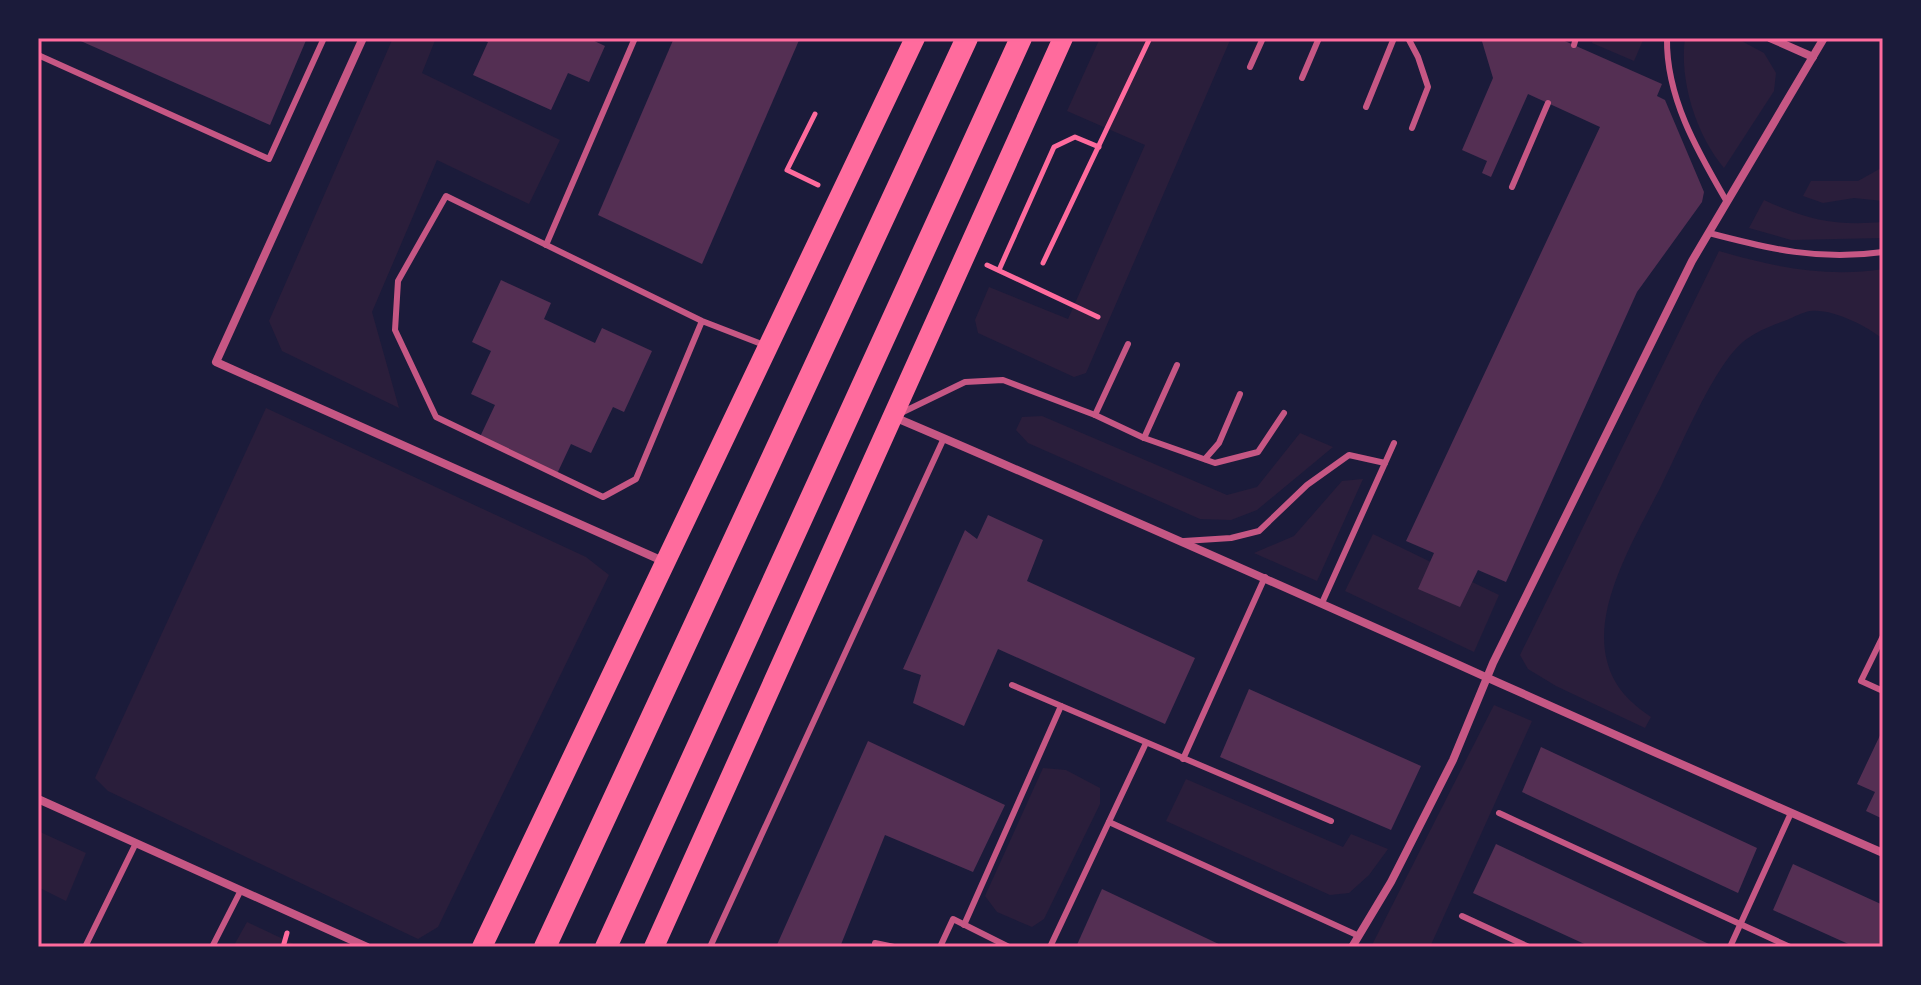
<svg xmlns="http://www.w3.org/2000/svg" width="1921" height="985" font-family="Figtree,sans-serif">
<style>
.green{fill:#2a1e3b}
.building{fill:#542f53}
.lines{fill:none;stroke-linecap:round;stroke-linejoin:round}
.path{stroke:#ff6b9d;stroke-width:5}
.service{stroke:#c65784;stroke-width:6}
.minor{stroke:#c65784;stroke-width:8}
.primary{stroke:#ff6b9d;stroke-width:20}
.trunk{stroke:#ff6b9d;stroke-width:22}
.neatline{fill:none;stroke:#ff6b9d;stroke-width:3}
</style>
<rect width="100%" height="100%" fill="#1b1b3a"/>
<g class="green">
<polygon points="393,38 436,38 422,73 560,140 529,204 437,160 372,312 399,408 282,351 269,321"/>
<polygon points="1100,38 1231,38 1086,373 1074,377 978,333 975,320 989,287 1068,319 1145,145 1067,111"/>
<polygon points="1594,38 1644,38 1634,61 1592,43"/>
<path d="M1685 38H1736L1764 53 1776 73 1774 91 1724 168C1696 135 1679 80 1685 38Z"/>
<polygon points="1883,167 1883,201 1854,198 1823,203 1803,196 1811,181 1858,181"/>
<path d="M1764 200C1807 220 1836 226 1883 222V238L1791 240 1749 228Z"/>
<path d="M1719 251C1774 267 1827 278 1883 269V339C1867 326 1832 308 1810 311 1803 312 1794 317 1787 320 1772 325 1757 331 1744 341 1714 365 1681 447 1662 484 1638 533 1592 605 1607 661 1613 686 1630 703 1651 717L1645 728 1556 686 1528 669 1520 655Z"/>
<polygon points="266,408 586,557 609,575 438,927 418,939 108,791 95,778"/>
<polygon points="1042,416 1227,495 1257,487 1300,433 1333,447 1257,510 1231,520 1200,519 1028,443 1016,430 1022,417"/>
<polygon points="1363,479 1317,581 1254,553 1294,536 1342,481"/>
<polygon points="1373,534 1499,595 1474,652 1345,591"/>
<polygon points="1494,705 1532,721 1430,947 1371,947"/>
<polygon points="1043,768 1066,770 1100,788 1100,804 1044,919 1032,927 997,912 985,896"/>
<polygon points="1186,779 1343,847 1351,834 1388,849 1369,875 1349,893 1330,895 1166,821"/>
<polygon points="38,831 86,853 66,901 38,887"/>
<polygon points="247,922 300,947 233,947"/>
</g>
<g class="building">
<polygon points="74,38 307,38 270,125"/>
<polygon points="479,38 588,38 605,46 589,82 568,73 551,110 473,75 488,42"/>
<polygon points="674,38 800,38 702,264 598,215"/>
<polygon points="1481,38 1558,38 1662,84 1657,96 1665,100 1704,192 1702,202 1637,292 1506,582 1478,570 1460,607 1418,589 1434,553 1406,541 1600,127 1528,94 1491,177 1482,173 1487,161 1462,150 1493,78"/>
<polygon points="501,280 551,303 544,319 595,343 602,328 652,351 624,412 613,407 591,453 571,444 556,476 479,439 495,405 471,394 491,351 472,342"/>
<polygon points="988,515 1043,540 1027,581 1195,658 1165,724 998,649 964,726 913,703 921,675 903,669 965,530 977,539"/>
<polygon points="1249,689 1421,766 1391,830 1220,757"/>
<polygon points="1883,729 1883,819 1866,811 1875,792 1857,784"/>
<polygon points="868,741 1005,805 973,872 885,835 840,947 776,947"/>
<polygon points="1541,747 1757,848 1738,893 1522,792"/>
<polygon points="1496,844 1711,945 1710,947 1591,947 1473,893"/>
<polygon points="1793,864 1883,905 1883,947 1855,947 1773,910"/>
<polygon points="1102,889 1225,947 1076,947"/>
</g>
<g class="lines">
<g class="path">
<polyline points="815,114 787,170 818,185"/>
<polyline points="1043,263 1150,38"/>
<polyline points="987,265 1098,317"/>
<polyline points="999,270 1054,147 1075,137 1099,147"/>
<polyline points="283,947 287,933"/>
</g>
<g class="service">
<polyline points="1408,38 1418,57 1428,87 1412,128"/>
<path d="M1667 38C1666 98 1698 152 1727 202"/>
<polyline points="1574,45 1576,38"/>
<polyline points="38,55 269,159 324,38"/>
<polyline points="1250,67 1263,38"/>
<polyline points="1302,78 1319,38"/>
<polyline points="1366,107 1394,38"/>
<polyline points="1512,187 1548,103"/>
<path d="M1709 233C1770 249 1819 261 1883 252"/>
<polyline points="546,245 635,38"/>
<polyline points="702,321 636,479 603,497 436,417 395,330 398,281 446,196 702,321 764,345"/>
<polyline points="901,413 965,382 1003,380 1095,415 1144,438 1215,463 1258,452 1284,413"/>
<polyline points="1095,415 1128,344"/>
<polyline points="1144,438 1177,365"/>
<polyline points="1205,459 1219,443 1240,394"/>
<polyline points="1184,541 1231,538 1259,531 1307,485 1349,455 1385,463"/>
<polyline points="1322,603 1394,443"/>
<polyline points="1883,636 1861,681 1883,691"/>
<polyline points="1012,685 1331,821"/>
<polyline points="1183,759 1265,577"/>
<polyline points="1499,813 1790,947"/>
<polyline points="1109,822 1359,936"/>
<polyline points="1462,916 1529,947"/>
<polyline points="964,925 1061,706"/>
<polyline points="875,943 894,947"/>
<polyline points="85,947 136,843"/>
<polyline points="212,947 241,890"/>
<polyline points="710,947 944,438"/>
<polyline points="940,947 953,919 1009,947"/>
<polyline points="1050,947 1146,743"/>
<polyline points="1730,947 1791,813"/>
</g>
<g class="minor">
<polyline points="363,38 216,362 665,562"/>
<polyline points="1770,38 1813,57"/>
<path d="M894 417C1226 558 1553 709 1883 853"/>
<polyline points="38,799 367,947"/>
<polyline points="1352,947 1391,882 1453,760 1493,663 1692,261 1824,38"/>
</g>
<g class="primary">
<polyline points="482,947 915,38"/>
<polyline points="654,947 1063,38"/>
</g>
<g class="trunk">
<polyline points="545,947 967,38"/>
<polyline points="606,947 1021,38"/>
</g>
</g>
<rect width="1921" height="985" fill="none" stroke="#1b1b3a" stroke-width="80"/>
<rect x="40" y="40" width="1841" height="905" class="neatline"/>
</svg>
